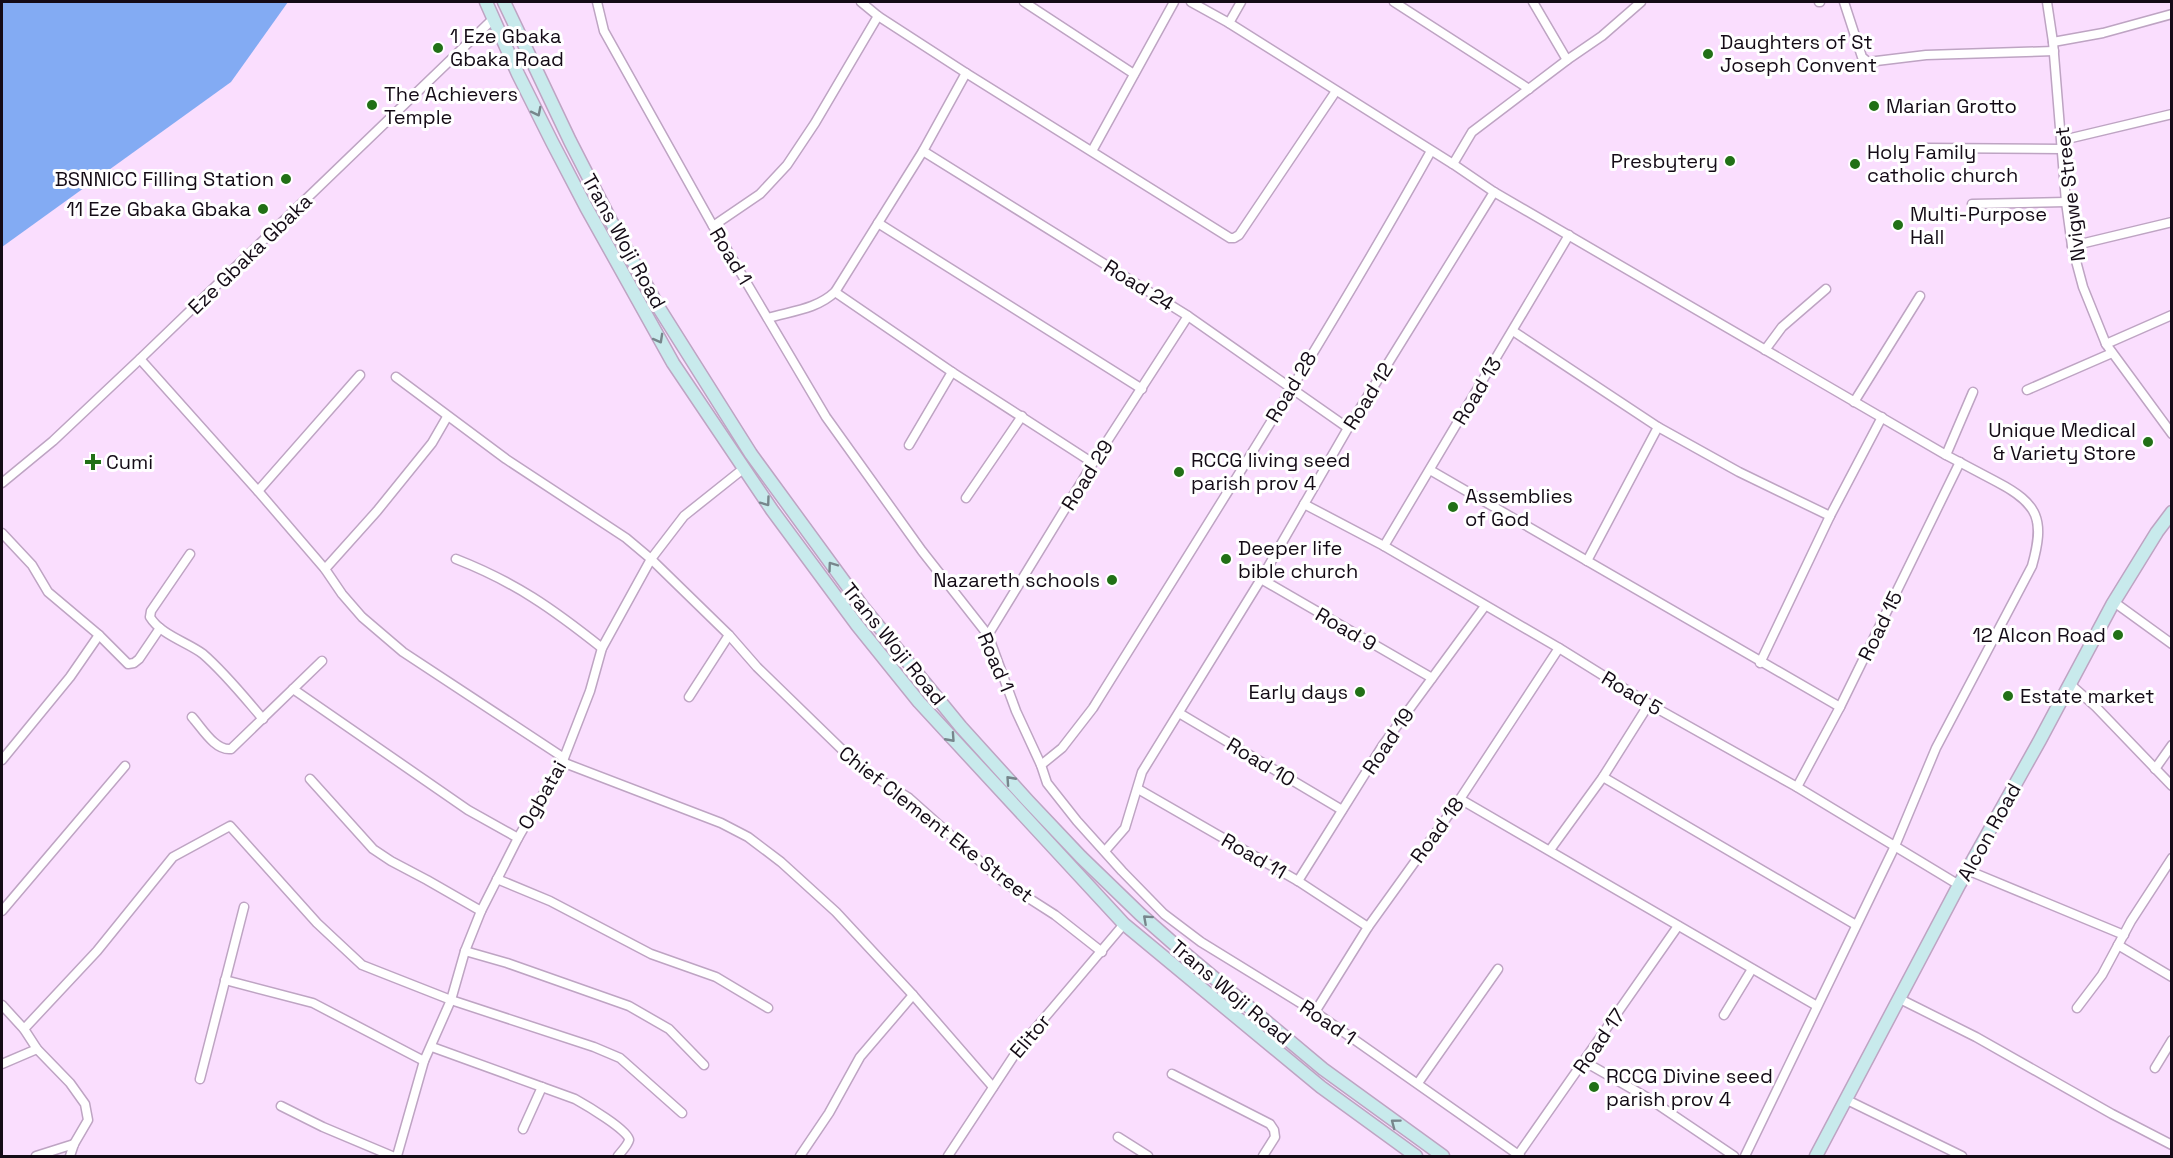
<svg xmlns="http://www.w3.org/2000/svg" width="2173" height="1158" font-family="'Space Grotesk',sans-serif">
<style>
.water{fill:#83abf3}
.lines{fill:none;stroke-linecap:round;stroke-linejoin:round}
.street-casing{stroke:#bea4c3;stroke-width:11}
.secondary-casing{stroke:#bea4c3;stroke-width:15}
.street{stroke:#fff;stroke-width:8}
.secondary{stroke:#c8eaec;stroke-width:12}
.oneway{stroke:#77868c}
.poi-dot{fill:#217016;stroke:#fff;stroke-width:2}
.labels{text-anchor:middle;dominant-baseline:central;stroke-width:6;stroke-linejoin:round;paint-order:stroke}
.poi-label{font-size:20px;fill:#140b16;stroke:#fff;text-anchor:start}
.street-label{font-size:20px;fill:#140b16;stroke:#fff}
</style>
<rect width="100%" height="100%" fill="#fadefe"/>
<polygon class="water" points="2,2 288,2 231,82 2,247"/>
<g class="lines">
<g class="street-casing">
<g id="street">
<polyline points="597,2 604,31 713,226 826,417 922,551 988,635 1016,711 1041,765 1047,783 1077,821 1122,871 1164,914 1201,942 1315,1012 1520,1156"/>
<polyline points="861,2 878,16 966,73 1230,238 1234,238 1239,235 1336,91"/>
<polyline points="1024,2 1134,74"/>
<path d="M1191 2 1229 23 1453 164 1494 192 1946 455C1963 464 1980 473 1997 482 2039 504 2045 520 2032 566L1936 748 1895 846 1745 1156"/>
<polyline points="1394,2 1529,89"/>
<polyline points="1533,2 1567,60"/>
<polyline points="1819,2 1820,2"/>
<polyline points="1844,2 1862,57 1868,62 1926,55 2054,51"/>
<polyline points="2047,2 2053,42 2066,202 2072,246 2083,287 2106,344 2172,434"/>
<polyline points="1229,23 1241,2"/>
<polyline points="2053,42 2103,33 2172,14"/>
<polyline points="2063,140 2172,114"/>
<polyline points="1923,148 2062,149"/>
<polyline points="923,151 1188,316 1348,428"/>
<polyline points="1092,151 1174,2"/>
<polyline points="1453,164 1472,132 1567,60 1602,36 1641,2"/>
<polyline points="1972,204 2066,202"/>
<polyline points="878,223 1142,389"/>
<polyline points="713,226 760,194 787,165 815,123 878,16"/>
<polyline points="2072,246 2172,222"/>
<polyline points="835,292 952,372 1093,463"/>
<path d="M768 318C792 311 817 309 835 292L923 151 966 73"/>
<polyline points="1513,331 1658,427 1739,472 1830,516"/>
<polyline points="2106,344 2172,315"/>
<polyline points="1765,350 1782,327 1826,289"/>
<polyline points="140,359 258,491 325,569 342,594 362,617 403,652 564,758"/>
<polyline points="396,377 506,459 626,538 651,559 729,635 757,667 862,769 909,798 1002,881 1055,915 1102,952"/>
<polyline points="2027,390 2112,353"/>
<polyline points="1854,402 1920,296"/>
<polyline points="909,445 952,372"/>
<polyline points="1946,455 1973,392"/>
<polyline points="1430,470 1840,707"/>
<polyline points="2,483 53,441 140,359 493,19"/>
<polyline points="258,491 360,375"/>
<polyline points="966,498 1022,416"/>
<polyline points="1304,504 1384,546 1559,648 1649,704 1797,787 1959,885"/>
<polyline points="2,533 32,565 48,592 99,635 128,664 134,663 139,659 160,628"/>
<polyline points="1384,546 1569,235"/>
<path d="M190 554 151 611 150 617C161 635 187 642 203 654 225 673 244 697 263 719"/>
<path d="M456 559C515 582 553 609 602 648"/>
<polyline points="1587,561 1658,427"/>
<polyline points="325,569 377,511 432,443 447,417"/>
<polyline points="1261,579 1432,678"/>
<polyline points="2114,602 2172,644"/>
<polyline points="988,635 1093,463 1188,316"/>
<polyline points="1760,663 1830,516 1882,417"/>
<polyline points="2070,684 2096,707 2172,786"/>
<polyline points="293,689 468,810 518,838"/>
<polyline points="689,697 729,635"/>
<polyline points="1179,713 1342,810"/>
<path d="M192 717C202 728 215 751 231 749L322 661"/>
<polyline points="2,760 70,677 99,635"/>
<polyline points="562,762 721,823 748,837 781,862 836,912 913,995 993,1087"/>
<path d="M1041 765 1062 748 1093 708C1208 523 1325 340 1431 151"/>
<polyline points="2155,769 2172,745"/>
<polyline points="1603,777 1856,925"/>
<polyline points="310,779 373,849 391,861 427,880 481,911"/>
<polyline points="1797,787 1840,707 1960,462"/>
<polyline points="1138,789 1298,881 1368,927"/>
<polyline points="1460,799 1817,1006"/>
<polyline points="1550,850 1603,777 1649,704"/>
<polyline points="1105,851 1125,828 1142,772 1261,579 1348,428 1494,192"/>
<polyline points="1967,870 2124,935"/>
<polyline points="497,879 550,901 651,954 716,977 768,1008"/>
<polyline points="1298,881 1383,745 1485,606"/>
<polyline points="2,911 125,766"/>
<polyline points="2118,945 2172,977"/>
<polyline points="465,951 507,963 629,1006 669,1029 704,1065"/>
<polyline points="225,980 313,1003 424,1061"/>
<polyline points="1898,998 1976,1037 2112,1114 2172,1145"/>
<polyline points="2,1005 24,1029 37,1049 70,1083 85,1104 88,1120 74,1144 70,1156"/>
<polyline points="2077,1008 2102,975 2131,921 2172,858"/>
<polyline points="1315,1012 1368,927 1460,799 1559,648"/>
<polyline points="1724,1015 1752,969"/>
<polyline points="24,1029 97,951 173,857 230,826 317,923 362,965 451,1000 594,1047 620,1058 682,1113"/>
<path d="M432 1047 575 1099C584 1104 630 1131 629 1140 628 1145 621 1152 618 1156"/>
<polyline points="1585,1062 1648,1098 1734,1156"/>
<polyline points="2,1064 37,1049"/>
<polyline points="2155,1068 2172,1040"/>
<polyline points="1172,1074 1270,1124 1274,1130 1275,1137 1263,1156"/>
<polyline points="200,1079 244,907"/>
<polyline points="1418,1083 1498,969"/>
<polyline points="1845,1099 1962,1156"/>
<polyline points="281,1106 323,1127 392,1156"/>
<polyline points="523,1129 542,1087"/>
<polyline points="1118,1137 1148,1156"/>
<polyline points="1518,1155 1678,926"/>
<polyline points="36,1156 74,1144"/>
<polyline points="397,1156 424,1061 451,1000 465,951 481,911 518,838 564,758 590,691 602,648 651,559 684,516 743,469"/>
<polyline points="800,1156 829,1113 860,1057 913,995"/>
<polyline points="948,1156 1019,1048 1124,924"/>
</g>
</g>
<g class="secondary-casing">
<g id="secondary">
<polyline points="486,2 518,74 552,142 586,207 673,363 772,510 857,625 919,702 1124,924 1321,1087 1416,1156"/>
<polyline points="504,2 570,141 612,223 659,308 751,454 862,606 961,727 1028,801 1081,857 1140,914 1182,951 1323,1069 1443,1156"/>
<polyline points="1816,1156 1959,885 2040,740 2112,605 2157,532 2172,512"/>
</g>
</g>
<use href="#street" class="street"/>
<use href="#secondary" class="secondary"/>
</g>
<defs><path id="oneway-chevron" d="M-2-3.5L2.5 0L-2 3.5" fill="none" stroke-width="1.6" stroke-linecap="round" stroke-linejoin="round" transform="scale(1.5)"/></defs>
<g class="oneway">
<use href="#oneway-chevron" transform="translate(537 112) rotate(63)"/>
<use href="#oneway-chevron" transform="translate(659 339) rotate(61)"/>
<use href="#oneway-chevron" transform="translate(766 502) rotate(54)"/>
<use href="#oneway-chevron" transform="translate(832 566) rotate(-126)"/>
<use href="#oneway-chevron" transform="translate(951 738) rotate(48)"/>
<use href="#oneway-chevron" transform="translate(1010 780) rotate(-132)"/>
<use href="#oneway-chevron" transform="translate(1147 919) rotate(-138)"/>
<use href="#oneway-chevron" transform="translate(1395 1123) rotate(-143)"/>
</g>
<g class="poi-dot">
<circle cx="438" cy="48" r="6"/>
<circle cx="1708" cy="54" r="6"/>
<circle cx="372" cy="105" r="6"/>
<circle cx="1874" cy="106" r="6"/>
<circle cx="1730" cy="161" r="6"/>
<circle cx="1855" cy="164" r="6"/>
<circle cx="286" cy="179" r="6"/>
<circle cx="263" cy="209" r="6"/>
<circle cx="1898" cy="225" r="6"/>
<circle cx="2148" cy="442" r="6"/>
<path d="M90 453h6v6h6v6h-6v6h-6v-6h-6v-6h6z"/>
<circle cx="1179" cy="472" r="6"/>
<circle cx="1453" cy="507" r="6"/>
<circle cx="1226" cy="559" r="6"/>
<circle cx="1112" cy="580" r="6"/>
<circle cx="2118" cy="635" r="6"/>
<circle cx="1360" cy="692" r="6"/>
<circle cx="2008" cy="696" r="6"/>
<circle cx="1594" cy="1087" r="6"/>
</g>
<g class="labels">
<g class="poi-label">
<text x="450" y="36">1 Eze Gbaka<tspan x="450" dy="23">Gbaka Road</tspan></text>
<text x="1720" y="42">Daughters of St<tspan x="1720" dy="23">Joseph Convent</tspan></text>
<text x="384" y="94">The Achievers<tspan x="384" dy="23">Temple</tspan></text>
<text x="1886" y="106">Marian Grotto</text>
<text x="1867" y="152">Holy Family<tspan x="1867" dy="23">catholic church</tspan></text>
<text x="1718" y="161" text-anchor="end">Presbytery</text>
<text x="274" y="179" text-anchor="end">BSNNICC Filling Station</text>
<text x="251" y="209" text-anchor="end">11 Eze Gbaka Gbaka</text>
<text x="1910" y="214">Multi-Purpose<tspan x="1910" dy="23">Hall</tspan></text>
<text x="2136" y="430" text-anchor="end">Unique Medical<tspan x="2136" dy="23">&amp; Variety Store</tspan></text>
<text x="1191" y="460">RCCG living seed<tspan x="1191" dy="23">parish prov 4</tspan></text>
<text x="106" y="462">Cumi</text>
<text x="1465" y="496">Assemblies<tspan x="1465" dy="23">of God</tspan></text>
<text x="1238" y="548">Deeper life<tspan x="1238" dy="23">bible church</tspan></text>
<text x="1100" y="580" text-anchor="end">Nazareth schools</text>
<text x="2106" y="635" text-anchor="end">12 Alcon Road</text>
<text x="1348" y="692" text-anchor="end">Early days</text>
<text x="2020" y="696">Estate market</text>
<text x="1606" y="1076">RCCG Divine seed<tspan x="1606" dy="23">parish prov 4</tspan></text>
</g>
<g class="street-label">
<text transform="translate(2070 194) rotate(-97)">Nvigwe Street</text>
<text transform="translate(624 241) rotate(61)">Trans Woji Road</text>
<text transform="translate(250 254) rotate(-44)">Eze Gbaka Gbaka</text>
<text transform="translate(731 256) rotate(59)">Road 1</text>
<text transform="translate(1139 285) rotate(32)">Road 24</text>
<text transform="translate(1291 387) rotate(-59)">Road 28</text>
<text transform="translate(1477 391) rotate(-59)">Road 13</text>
<text transform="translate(1368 396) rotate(-58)">Road 12</text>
<text transform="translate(1087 475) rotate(-58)">Road 29</text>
<text transform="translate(1880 626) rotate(-64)">Road 15</text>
<text transform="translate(1346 629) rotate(30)">Road 9</text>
<text transform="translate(894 644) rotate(51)">Trans Woji Road</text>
<text transform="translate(996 662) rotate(67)">Road 1</text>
<text transform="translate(1632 693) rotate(31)">Road 5</text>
<text transform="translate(1388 741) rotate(-56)">Road 19</text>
<text transform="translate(1261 762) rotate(31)">Road 10</text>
<text transform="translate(542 795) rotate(-60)">Ogbatai</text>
<text transform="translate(936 824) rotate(38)">Chief Clement Eke Street</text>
<text transform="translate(1437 830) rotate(-54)">Road 18</text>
<text transform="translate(1989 832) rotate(-61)">Alcon Road</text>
<text transform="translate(1254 856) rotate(30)">Road 11</text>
<text transform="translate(1231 992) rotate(40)">Trans Woji Road</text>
<text transform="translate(1328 1022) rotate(34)">Road 1</text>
<text transform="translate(1030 1036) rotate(-50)">Elitor</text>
<text transform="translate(1599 1041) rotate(-55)">Road 17</text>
</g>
</g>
<rect width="2173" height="1158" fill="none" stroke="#140b16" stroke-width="6"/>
</svg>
